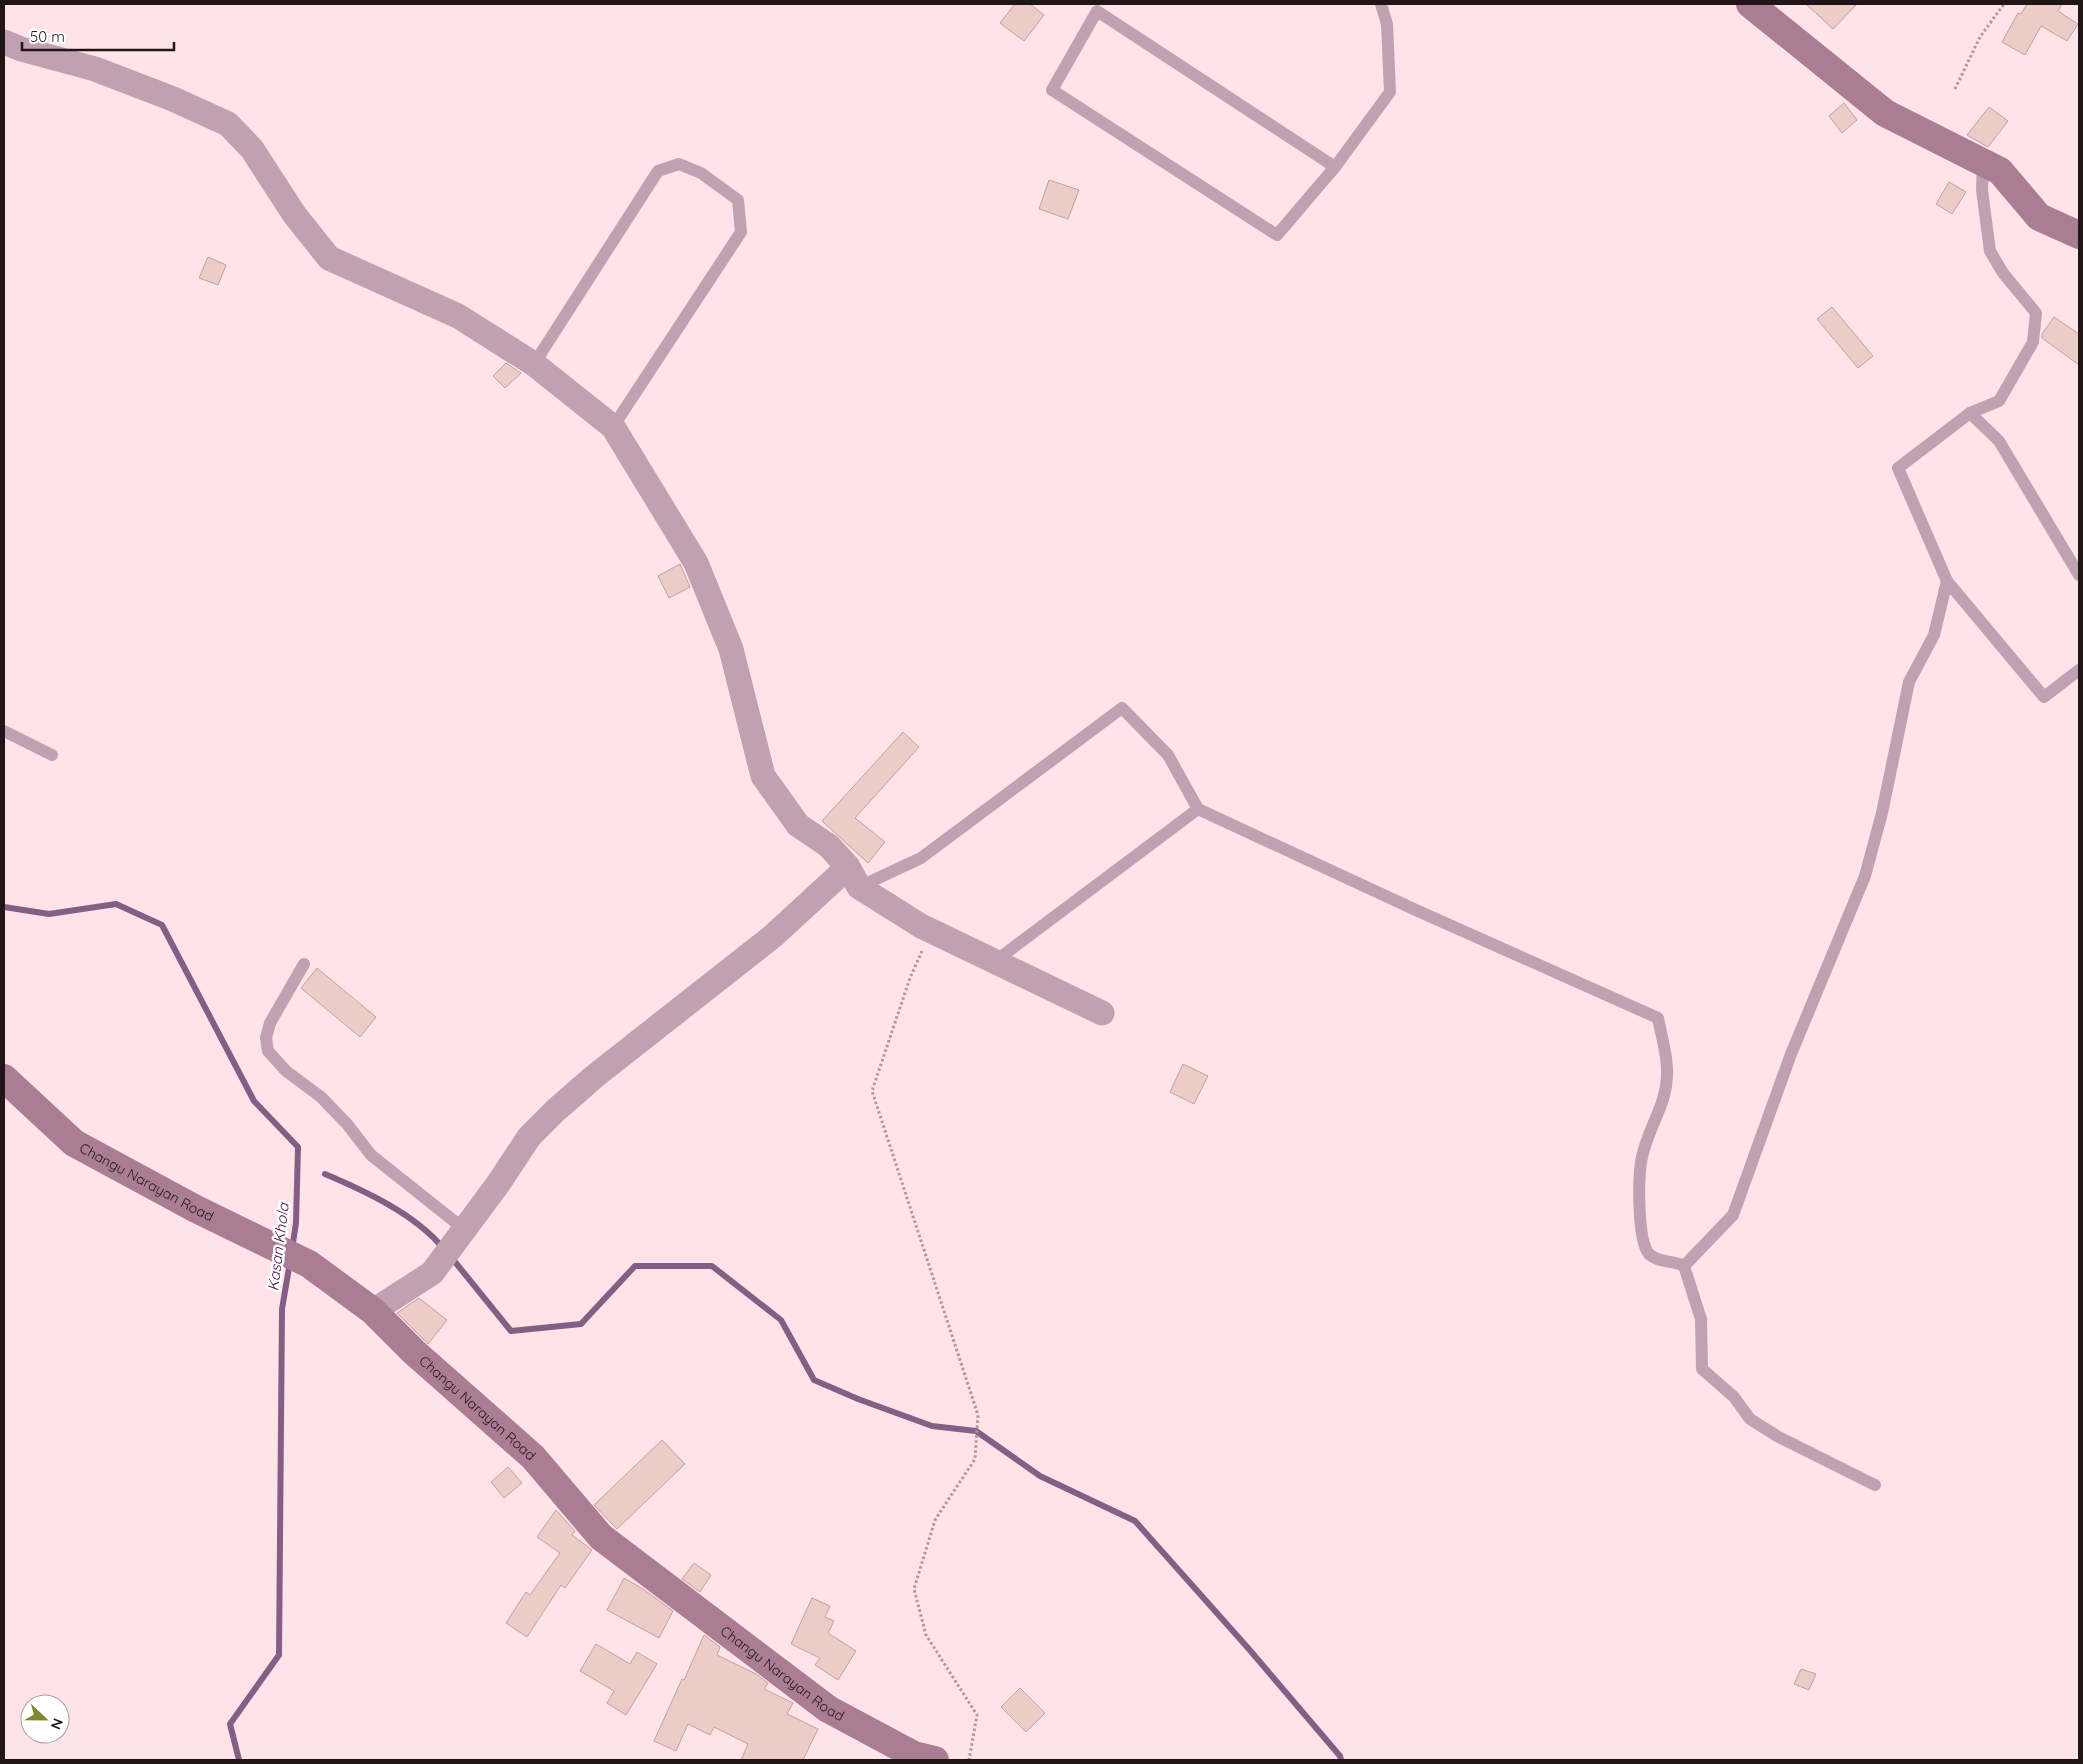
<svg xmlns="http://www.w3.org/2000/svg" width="2083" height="1764" font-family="Quicksand,sans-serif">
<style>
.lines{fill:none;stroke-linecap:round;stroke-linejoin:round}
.stream{stroke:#845e84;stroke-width:6}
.building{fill:#ecccc7;stroke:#c0a19d}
.path{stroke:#ad989b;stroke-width:3;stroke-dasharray:2.5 2.5;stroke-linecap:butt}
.lane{stroke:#c0a1b1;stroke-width:12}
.street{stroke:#c0a1b1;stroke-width:25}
.secondary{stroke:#aa7d95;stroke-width:28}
.labels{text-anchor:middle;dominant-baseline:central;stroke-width:5;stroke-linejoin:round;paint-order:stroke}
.street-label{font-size:14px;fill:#201517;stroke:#fff}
.water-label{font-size:15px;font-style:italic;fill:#490a4e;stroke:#fff}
</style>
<rect width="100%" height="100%" fill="#fee4e8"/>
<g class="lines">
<g class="stream">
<polyline points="4,907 49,914 116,904 162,925 254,1101 298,1147 296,1223 292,1249"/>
<path d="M325 1174C365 1191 415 1214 443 1248"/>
<polyline points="451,1257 511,1331 581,1324 635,1266 712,1266 781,1320 814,1380 858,1399 932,1426 976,1431 1040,1476 1135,1521 1248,1648 1340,1756 1341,1760"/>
<polyline points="239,1760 230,1724 279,1655 282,1309 290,1262"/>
</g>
</g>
<g class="building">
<polygon points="1015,4 1030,4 1044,15 1024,41 1000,23"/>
<polygon points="1806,4 1857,4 1833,29"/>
<polygon points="2027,4 2062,4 2058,11 2078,24 2067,41 2041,26 2025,55 2002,42 2018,13 2021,14"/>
<polygon points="1844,103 1857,120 1842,133 1829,116"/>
<polygon points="1989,107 2008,121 1988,147 1967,135"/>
<polygon points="1049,180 1079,190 1068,219 1039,209"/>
<polygon points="1949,182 1966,192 1952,214 1936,204"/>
<polygon points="208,257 226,265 218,285 199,278"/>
<polygon points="1832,307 1873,356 1858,368 1817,319"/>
<polygon points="2054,317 2079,334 2079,365 2042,338 2042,334"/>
<polygon points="506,363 521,373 505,388 493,376"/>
<polygon points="680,564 690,587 669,598 658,576"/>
<polygon points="903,732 919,747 855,818 885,842 868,863 822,821"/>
<polygon points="317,968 376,1017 360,1037 301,988"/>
<polygon points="1183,1064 1208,1076 1194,1104 1170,1092"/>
<polygon points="419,1298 447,1320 428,1344 397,1313"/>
<polygon points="662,1440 685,1464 617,1529 594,1505"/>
<polygon points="508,1467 522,1483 504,1498 491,1482"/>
<polygon points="556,1510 575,1531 572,1535 592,1550 565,1588 561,1585 527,1637 506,1623 526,1592 530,1595 560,1553 537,1537"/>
<polygon points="694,1563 711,1575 700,1592 682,1579"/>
<polygon points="624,1578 643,1589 673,1611 659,1638 607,1610"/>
<polygon points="812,1598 830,1606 825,1617 834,1621 828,1633 856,1651 838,1680 815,1665 820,1658 791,1644"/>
<polygon points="704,1635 720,1647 717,1655 756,1674 768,1683 764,1689 793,1703 787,1714 818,1729 803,1760 741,1760 748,1744 714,1727 710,1735 688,1724 676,1751 654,1741 682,1679 684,1680"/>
<polygon points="596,1644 630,1664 637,1652 657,1664 626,1715 607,1703 614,1691 580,1671"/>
<polygon points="1801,1669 1816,1674 1809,1690 1794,1684"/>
<polygon points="1020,1688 1045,1713 1026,1732 1001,1707"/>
</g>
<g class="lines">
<g class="path">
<polyline points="1955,89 1980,37 2004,4"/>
<polyline points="922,951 910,978 872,1091 978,1415 975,1459 935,1520 914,1589 926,1635 977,1715 969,1760"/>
</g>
<g class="lane">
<polyline points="1335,167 1097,11 1052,90 1277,235 1335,167 1390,92 1387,24 1381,4"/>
<polyline points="534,364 658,171 679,164 701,173 738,200 741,232 613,427"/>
<polyline points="1970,413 1999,401 2033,342 2036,313 2003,273 1990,251 1982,190 1983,163"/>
<polyline points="2079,575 1999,441 1970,413 1898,468 1947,581 2044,697 2079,670"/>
<polyline points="4,731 52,755"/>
<path d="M1198 809 1418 911 1658 1018C1661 1035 1668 1056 1667 1074 1667 1104 1648 1128 1642 1157 1638 1175 1637 1240 1649 1254 1658 1263 1673 1260 1684 1266L1701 1319 1702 1369 1734 1397 1750 1419 1777 1436 1875 1485"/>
<polyline points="859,887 921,858 1122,708 1168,755 1198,809 994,962"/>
<polyline points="304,964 270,1023 266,1038 268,1051 286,1071 321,1097 347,1124 371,1155 464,1229"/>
<polyline points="1684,1266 1733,1215 1791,1054 1865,876 1882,813 1909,682 1934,635 1947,581"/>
</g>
<g class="street">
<polyline points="4,42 21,49 95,69 173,99 228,124 252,149 294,214 329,258 458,316 534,364 613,427 696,563 731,649 763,776 798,825 829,846 848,867 859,887 921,926 1102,1013"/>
<polyline points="373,1311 432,1273 498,1184 529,1137 556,1110 595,1076 773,936 848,867"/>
</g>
<g class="secondary">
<polyline points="1750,4 1885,113 2000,171 2039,217 2079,235"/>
<path id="s1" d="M4 1078 74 1143 196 1209 309 1264 373 1311 414 1352 533 1457 601 1537 828 1709 914 1755 935 1760"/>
</g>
</g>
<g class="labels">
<g class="street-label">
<text stroke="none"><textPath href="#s1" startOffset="178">Changu Narayan Road</textPath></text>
<text stroke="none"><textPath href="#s1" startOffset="582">Changu Narayan Road</textPath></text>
<text stroke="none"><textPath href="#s1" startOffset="988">Changu Narayan Road</textPath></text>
</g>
<g class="water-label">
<text transform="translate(278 1247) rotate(-83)">Kasan Khola</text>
</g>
</g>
<rect width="2083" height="1764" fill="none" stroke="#201517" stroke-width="10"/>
<g transform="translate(45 1719) rotate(112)"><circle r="24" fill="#ffffff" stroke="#a6a1a2"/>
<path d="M0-4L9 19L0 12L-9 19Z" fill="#808530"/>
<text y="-8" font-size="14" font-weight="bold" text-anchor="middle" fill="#201517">N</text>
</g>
<path d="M22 42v8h152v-8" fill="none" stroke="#201517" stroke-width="2.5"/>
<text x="30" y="42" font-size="15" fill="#201517" stroke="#ffffff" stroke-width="4" paint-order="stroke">50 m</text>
</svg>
